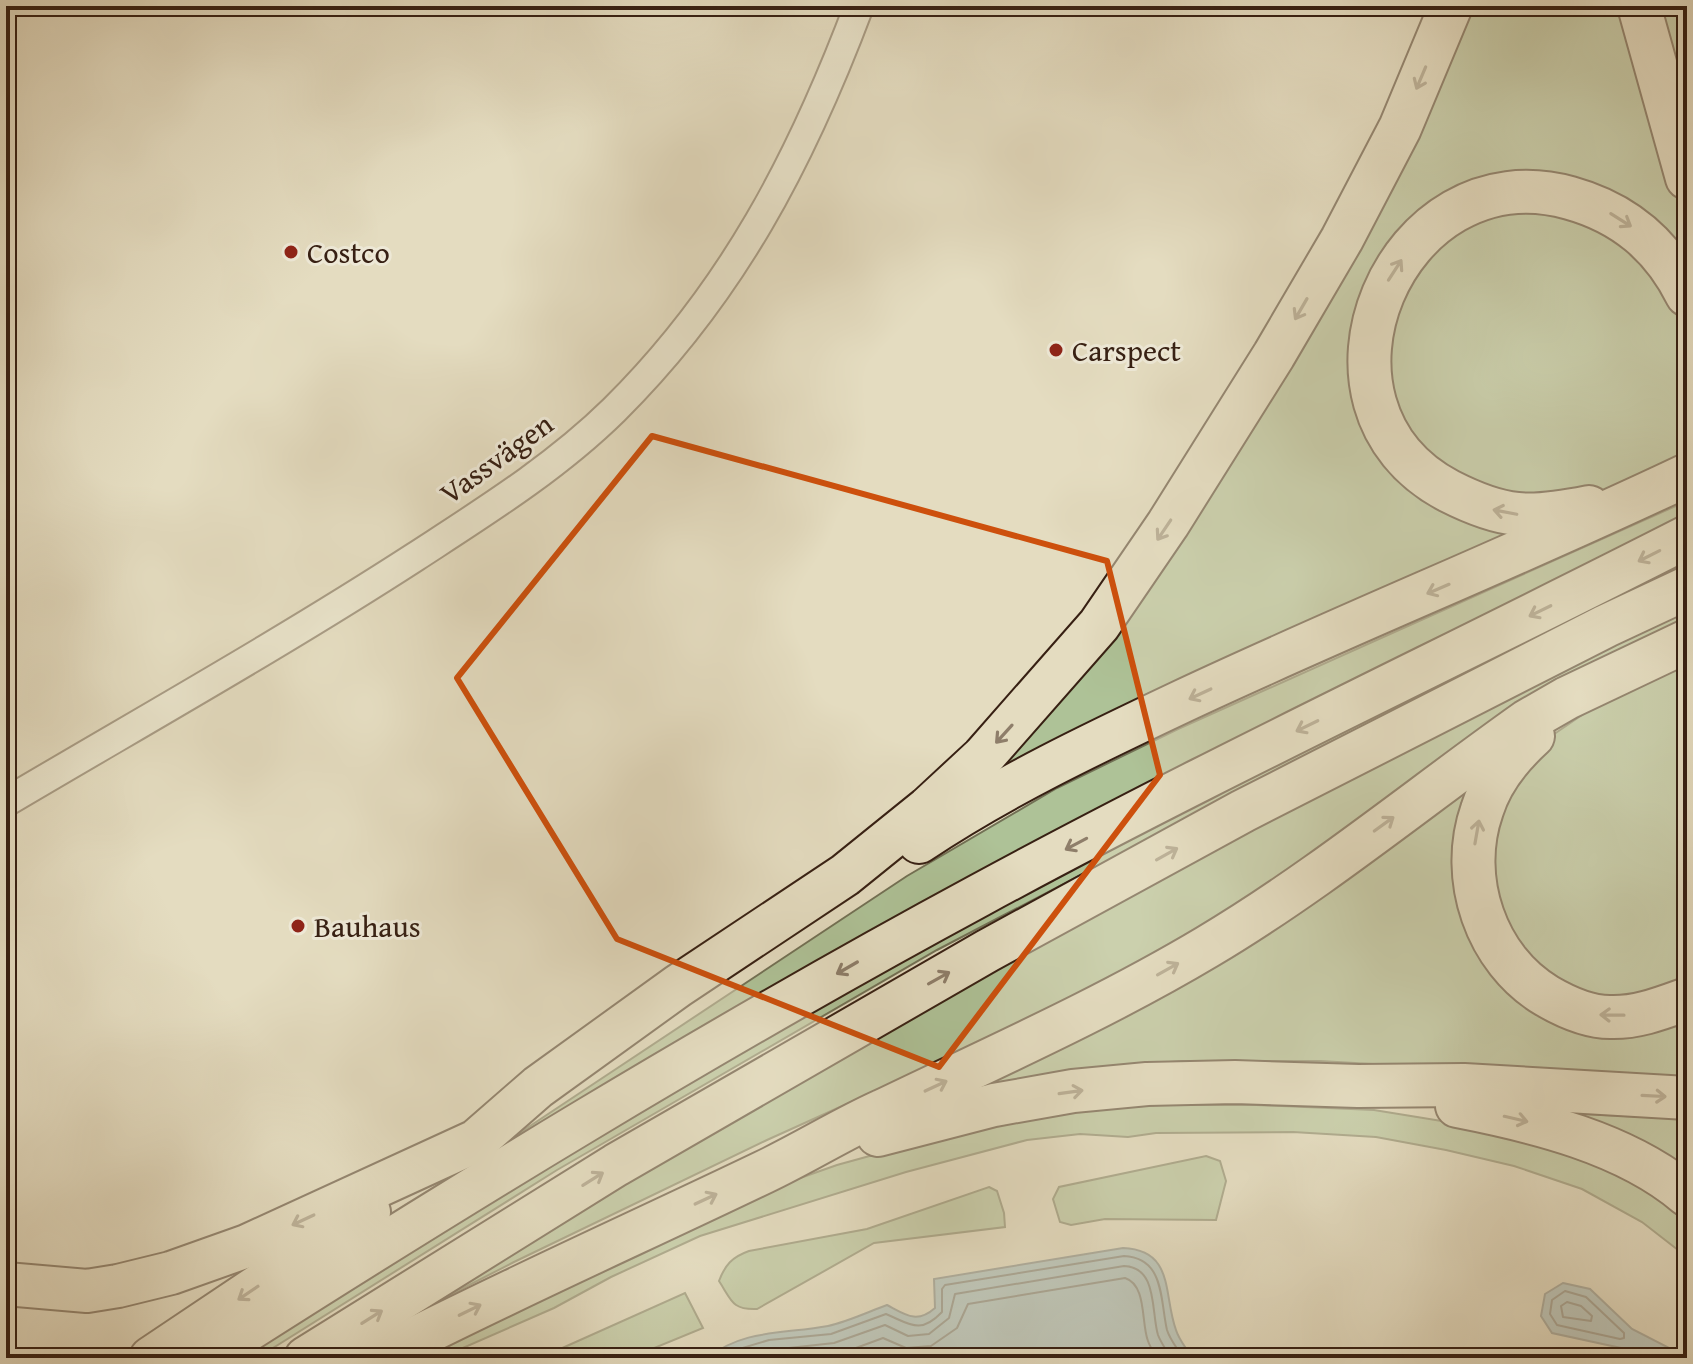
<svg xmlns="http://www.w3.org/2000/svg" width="1693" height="1364" font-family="'Gentium Book Plus',serif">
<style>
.green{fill:#aec297;stroke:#727155;stroke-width:2}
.water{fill:#9cb8be;stroke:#747b7a;stroke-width:2}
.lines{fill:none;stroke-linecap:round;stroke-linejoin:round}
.shore{stroke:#6a6c68;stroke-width:2}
.tertiary-casing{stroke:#624f3e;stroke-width:32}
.motorway-casing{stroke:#372013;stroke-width:46}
.tertiary{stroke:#ede8d6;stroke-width:28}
.motorway{stroke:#e4dcc0;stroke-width:42}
.oneway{stroke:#8e7e6a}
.marked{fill:none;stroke:#cd500d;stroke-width:6;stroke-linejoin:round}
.poi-dot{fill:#8f2418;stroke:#ede8d6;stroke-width:3}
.labels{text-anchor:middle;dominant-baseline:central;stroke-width:6;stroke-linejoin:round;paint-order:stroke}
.poi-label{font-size:30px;fill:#372013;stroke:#ede8d6;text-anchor:start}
.street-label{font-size:30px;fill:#372013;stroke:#ede8d6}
</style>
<rect width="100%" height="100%" fill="#e4dcc0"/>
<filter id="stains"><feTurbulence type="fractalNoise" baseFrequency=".0025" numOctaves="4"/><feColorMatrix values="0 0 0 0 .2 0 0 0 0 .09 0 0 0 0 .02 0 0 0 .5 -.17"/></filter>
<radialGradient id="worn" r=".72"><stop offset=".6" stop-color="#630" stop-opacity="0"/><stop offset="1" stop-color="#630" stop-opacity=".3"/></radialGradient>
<g class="green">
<polygon points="1464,6 1628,6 1680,192 1687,223 1687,276 1599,195 1407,235 1378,434 1562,522 958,807 1057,689"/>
<polygon points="1650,6 1687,6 1687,135"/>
<polygon points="1511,204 1614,228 1681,307 1687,321 1687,455 1611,489 1540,504 1431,466 1388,395 1383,332 1430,245"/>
<polygon points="1687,501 1687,518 429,1193 907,876 1057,788 1178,729"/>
<polygon points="1687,545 1687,572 1188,819 937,950 557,1170 257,1358 217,1358 799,1004"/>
<polygon points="1687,608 1687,623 1315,858 1162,951 975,1046 767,1140 514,1262 405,1318 606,1183 1041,936"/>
<polygon points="1687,658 1687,982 1627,1004 1543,981 1492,905 1494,814 1544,741 1585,713"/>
<polygon points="1491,768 1497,977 1687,1019 1687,1082 1320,1061 1182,1061 1136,1065 940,1102"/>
<polygon points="1160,1105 1256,1105 1374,1110 1503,1131 1579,1152 1687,1211 1687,1257 1642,1222 1582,1189 1514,1166 1446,1150 1376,1137 1293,1132 1156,1133 1128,1137 1080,1134 1027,1140 906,1172 700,1236 611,1277 554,1308 440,1358 405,1358 769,1189 837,1165 982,1125 1076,1110"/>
<polygon points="1521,1111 1687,1119 1687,1184"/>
<polygon points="1206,1156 1220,1161 1226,1181 1216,1220 1105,1219 1071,1225 1060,1222 1053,1199 1059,1187"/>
<path d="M989 1187 997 1191 1004 1213 1005 1227 874 1243 757 1309C732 1310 732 1301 719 1281 725 1265 732 1257 749 1251L867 1229Z"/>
<polygon points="685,1293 703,1328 630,1358 540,1358"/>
</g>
<g class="water">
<path d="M1123 1248C1175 1250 1163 1295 1176 1330 1179 1340 1187 1349 1192 1358H708C742 1329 786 1334 828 1326 847 1322 868 1312 887 1305 906 1315 917 1324 935 1308L934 1279Z"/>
<polygon points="1563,1283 1590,1289 1632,1329 1679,1353 1678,1358 1637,1358 1621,1348 1552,1333 1541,1316 1545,1294"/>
</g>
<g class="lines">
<g class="shore">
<polygon points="1565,1291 1586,1297 1624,1333 1624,1338 1620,1339 1557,1325 1550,1314 1552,1300"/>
<polygon points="1567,1302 1581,1306 1592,1316 1591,1321 1563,1317 1561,1306"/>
<path d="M720 1358 726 1353 769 1340 831 1334 886 1314C910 1324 920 1335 942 1312V1289L945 1285 1124 1256C1165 1258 1160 1300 1167 1330 1170 1340 1178 1349 1183 1358"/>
<path d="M745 1358 771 1350 834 1343 885 1325 908 1336 929 1334 949 1318 955 1294 1124 1266C1158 1267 1151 1312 1158 1335 1161 1343 1167 1351 1171 1358"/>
<path d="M810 1358 837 1355 883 1338 906 1348 931 1346 957 1328 968 1304 1125 1278C1147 1285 1141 1323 1148 1341 1150 1347 1154 1353 1157 1358"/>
</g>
<g class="tertiary-casing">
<path id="tertiary" d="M6 802C143 721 282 643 415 557 484 512 555 468 614 410 732 293 801 160 859 6"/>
</g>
<g class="motorway-casing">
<g id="motorway">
<polyline points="1639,6 1687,178"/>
<path d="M1589 507C1529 519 1504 519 1449 491 1287 406 1395 149 1570 198 1624 213 1662 245 1687 295"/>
<path d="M1533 736C1511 756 1491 781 1482 810 1458 878 1486 960 1547 996 1566 1007 1588 1017 1610 1017 1637 1018 1662 1008 1687 999"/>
<path d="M919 842C1003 786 1094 743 1185 700 1351 622 1521 554 1687 475"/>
<path d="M1457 1106C1534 1121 1626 1143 1687 1195"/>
<polyline points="878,1135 994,1105 1073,1091 1147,1084 1235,1082 1358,1086 1464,1085 1687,1098"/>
<polyline points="6,1284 87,1291 118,1286 171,1273 247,1246 476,1141 538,1087 678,986 845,875 928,808 983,757 1099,625 1168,524 1274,355 1342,239 1400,128 1451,6"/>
<polyline points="151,1358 369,1212"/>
<path d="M204 1358C457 1196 715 1038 980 895 1212 769 1452 657 1687 537"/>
<polyline points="306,1358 616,1165 987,951 1243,811 1606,626 1687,588"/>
<path d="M376 1358C504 1292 635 1234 764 1172 804 1153 842 1129 882 1111 992 1058 1103 1009 1207 947 1318 881 1421 796 1527 721L1567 698 1687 641"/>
</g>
</g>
<use href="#tertiary" class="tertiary"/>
<use href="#motorway" class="motorway"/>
</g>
<defs><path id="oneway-shaft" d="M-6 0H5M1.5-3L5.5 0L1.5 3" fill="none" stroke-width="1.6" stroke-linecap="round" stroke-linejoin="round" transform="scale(2)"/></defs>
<g class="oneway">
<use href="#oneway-shaft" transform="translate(1421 78) rotate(113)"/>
<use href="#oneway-shaft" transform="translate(1621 220) rotate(32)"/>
<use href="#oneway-shaft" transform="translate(1395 270) rotate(-57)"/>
<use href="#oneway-shaft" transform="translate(1301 309) rotate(120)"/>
<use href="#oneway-shaft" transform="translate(1505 512) rotate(-169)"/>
<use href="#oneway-shaft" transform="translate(1164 530) rotate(124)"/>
<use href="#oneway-shaft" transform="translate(1649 556) rotate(153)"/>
<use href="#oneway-shaft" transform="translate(1438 589) rotate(157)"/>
<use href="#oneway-shaft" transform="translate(1540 611) rotate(154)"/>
<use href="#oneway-shaft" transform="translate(1200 694) rotate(155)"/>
<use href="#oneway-shaft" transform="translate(1307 726) rotate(154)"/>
<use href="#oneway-shaft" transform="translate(1004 734) rotate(132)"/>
<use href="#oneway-shaft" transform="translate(1384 824) rotate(-36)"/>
<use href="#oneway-shaft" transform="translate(1477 832) rotate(-80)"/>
<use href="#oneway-shaft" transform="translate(1076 844) rotate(152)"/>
<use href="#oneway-shaft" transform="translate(1167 854) rotate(-29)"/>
<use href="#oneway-shaft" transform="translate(847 968) rotate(150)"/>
<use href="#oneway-shaft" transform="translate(1168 969) rotate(-29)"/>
<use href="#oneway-shaft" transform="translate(939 978) rotate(-29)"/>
<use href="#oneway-shaft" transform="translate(1612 1015) rotate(-179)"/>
<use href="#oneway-shaft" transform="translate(936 1086) rotate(-25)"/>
<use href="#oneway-shaft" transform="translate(1071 1092) rotate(-8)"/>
<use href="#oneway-shaft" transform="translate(1654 1096) rotate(3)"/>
<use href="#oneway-shaft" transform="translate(1516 1119) rotate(13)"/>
<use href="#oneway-shaft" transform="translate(593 1179) rotate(-32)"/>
<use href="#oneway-shaft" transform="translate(706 1199) rotate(-25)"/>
<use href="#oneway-shaft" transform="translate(303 1220) rotate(155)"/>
<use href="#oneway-shaft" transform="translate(248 1293) rotate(146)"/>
<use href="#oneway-shaft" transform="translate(470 1310) rotate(-26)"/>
<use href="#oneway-shaft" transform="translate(372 1317) rotate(-32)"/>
</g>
<path d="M0 0H1693V1364H0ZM652 436 1107 561 1160 775 939 1067 617 939 457 678Z" fill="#e4dcc0" fill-opacity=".55" fill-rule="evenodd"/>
<path class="marked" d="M652 436 1107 561 1160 775 939 1067 617 939 457 678Z"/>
<g class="poi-dot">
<circle cx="291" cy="252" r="8"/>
<circle cx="1056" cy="350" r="8"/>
<circle cx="298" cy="926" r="8"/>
</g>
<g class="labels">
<g class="poi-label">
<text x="307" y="252">Costco</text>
<text x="1072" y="350">Carspect</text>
<text x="314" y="926">Bauhaus</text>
</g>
<g class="street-label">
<text transform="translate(496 458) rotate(-36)">Vassvägen</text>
</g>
</g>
<rect width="1693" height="1364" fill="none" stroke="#e4dcc0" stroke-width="32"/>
<rect x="8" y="8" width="1677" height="1348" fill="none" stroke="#372013" stroke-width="4"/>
<rect x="16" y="16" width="1661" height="1332" fill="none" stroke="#372013" stroke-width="2"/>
<rect width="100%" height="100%" filter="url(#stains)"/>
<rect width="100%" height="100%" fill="url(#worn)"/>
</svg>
